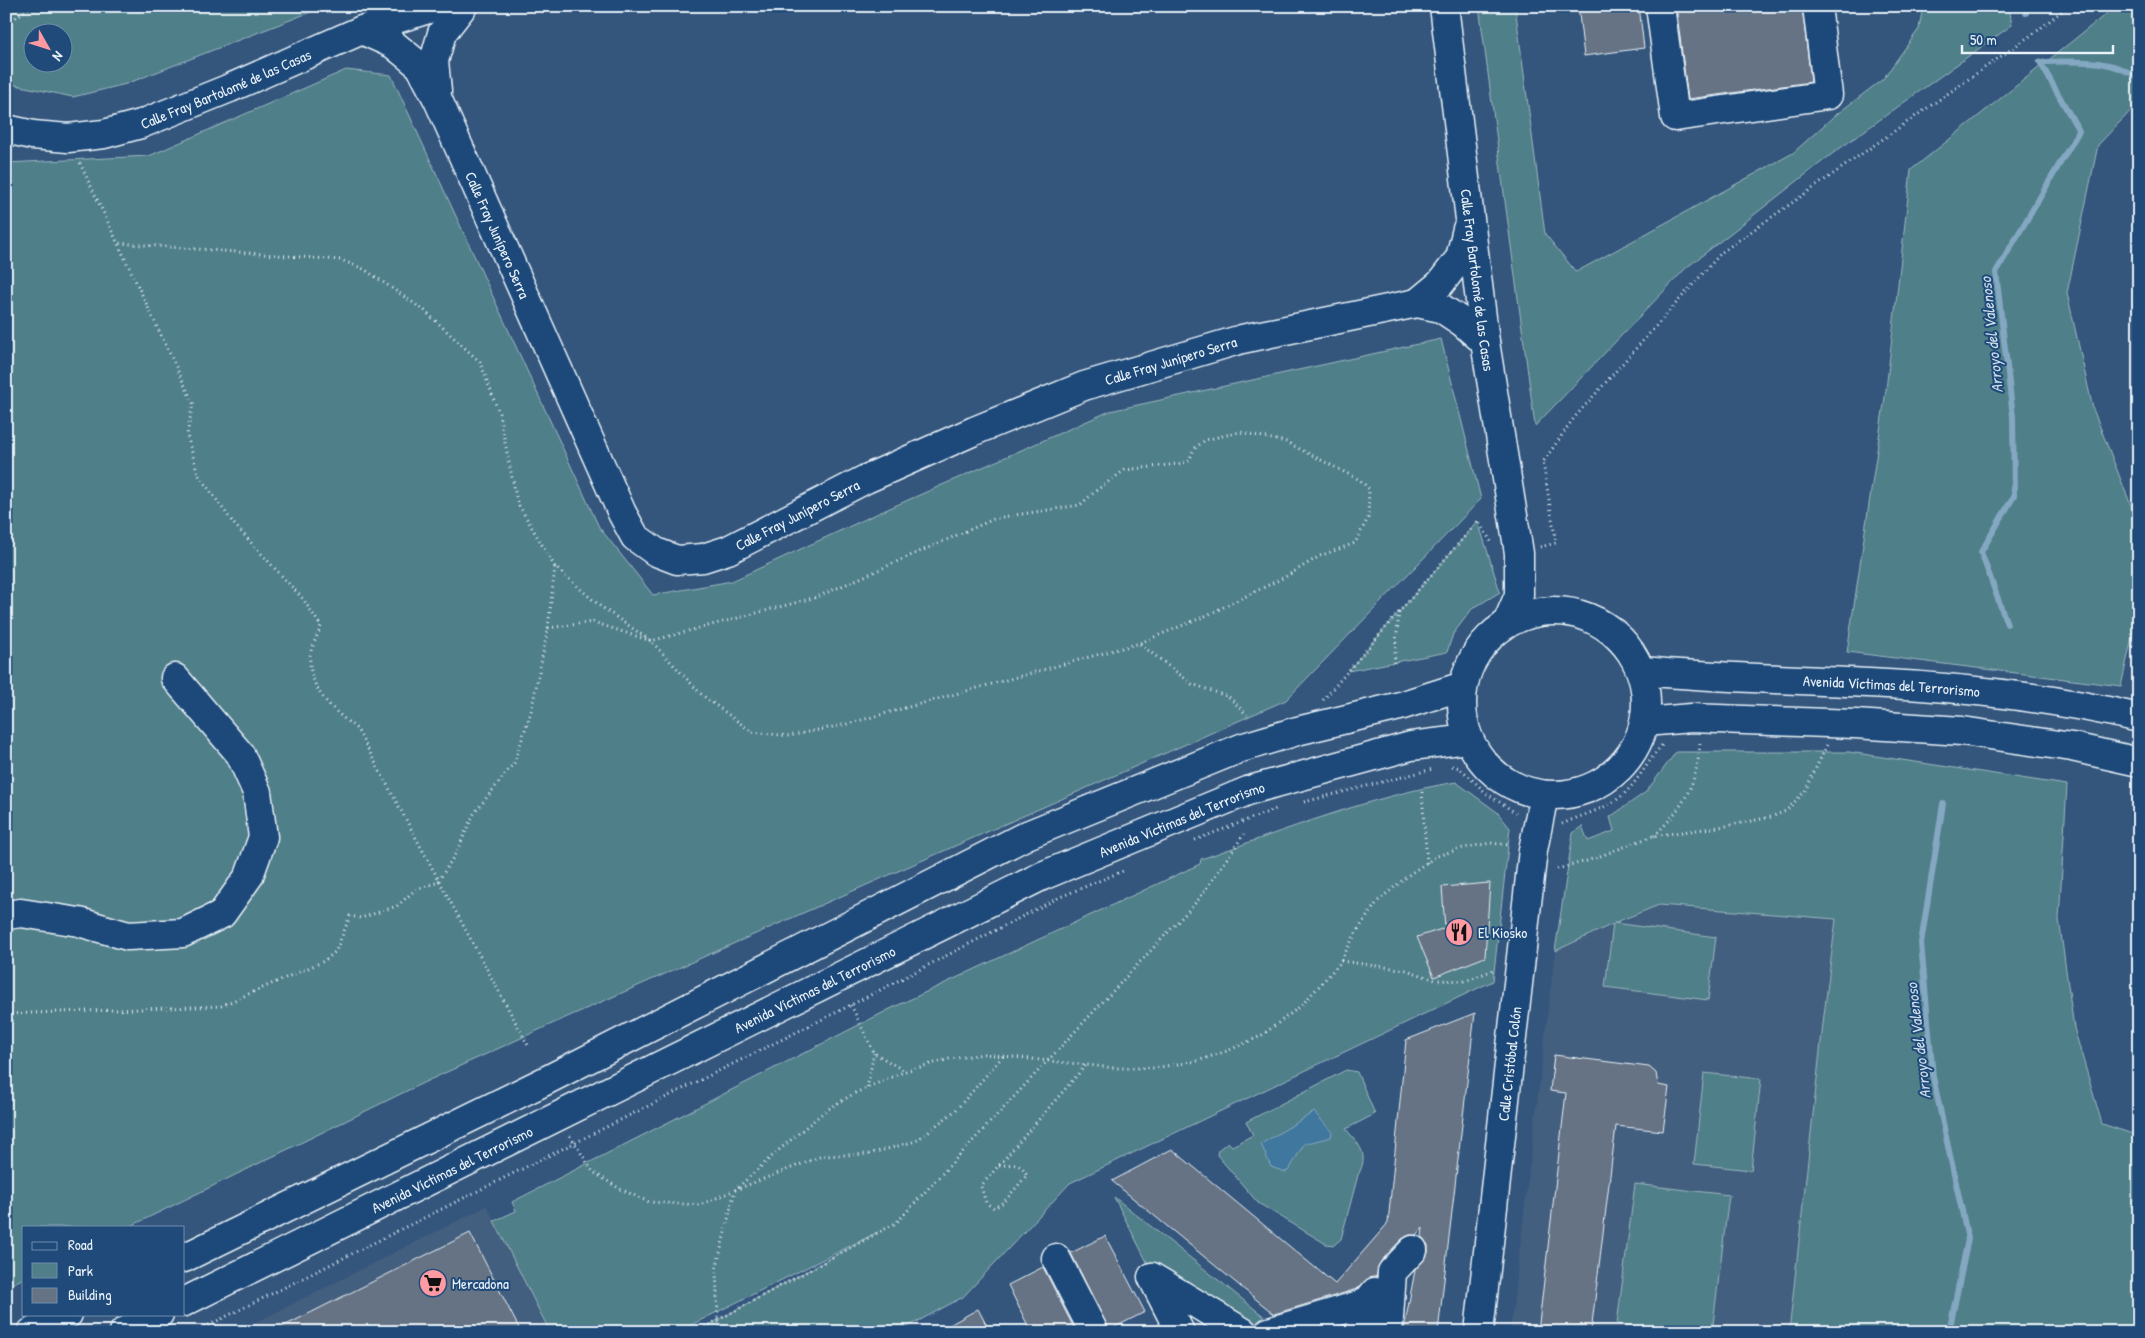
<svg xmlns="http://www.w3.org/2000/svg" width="2145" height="1338" font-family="'Patrick Hand',sans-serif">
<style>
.built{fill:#435f7f}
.green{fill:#507f89;stroke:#9cb8c0;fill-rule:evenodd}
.water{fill:#41779e;stroke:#84a8c2}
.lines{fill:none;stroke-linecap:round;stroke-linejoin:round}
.stream{stroke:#84a8c2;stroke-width:6}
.building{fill:#667385;stroke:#e8f1f8}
.minor-casing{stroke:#e8f1f8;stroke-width:31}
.path{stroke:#e8f1f8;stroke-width:3;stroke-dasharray:1 4;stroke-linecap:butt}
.minor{stroke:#1f4a7a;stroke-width:28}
.labels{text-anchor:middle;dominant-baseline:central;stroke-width:4;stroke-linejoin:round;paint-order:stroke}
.street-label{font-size:15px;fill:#e8f1f8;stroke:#1f4a7a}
.poi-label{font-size:15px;fill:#e8f1f8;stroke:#1f4a7a;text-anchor:start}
.water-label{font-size:16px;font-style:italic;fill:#cfdfea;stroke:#1f4a7a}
</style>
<rect width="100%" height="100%" fill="#34567d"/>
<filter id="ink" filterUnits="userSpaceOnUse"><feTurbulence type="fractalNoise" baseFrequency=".02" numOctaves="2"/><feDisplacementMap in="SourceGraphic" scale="10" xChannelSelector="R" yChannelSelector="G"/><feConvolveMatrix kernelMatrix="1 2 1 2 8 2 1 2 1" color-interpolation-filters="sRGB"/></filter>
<g filter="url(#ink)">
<g class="built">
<polygon points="1659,905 1836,919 1789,1332 1510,1332 1555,951"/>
<polygon points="487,1206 549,1332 237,1332"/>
</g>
<g class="green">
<path d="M6 6H326L126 84 73 97 6 83ZM32 32H62V62H32Z"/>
<polygon points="1479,6 1515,6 1545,234 1576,272 1793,153 1833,117 1883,79 1919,29 1923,6 2009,6 2012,25 1832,154 1686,268 1535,426"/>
<polygon points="2116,6 2139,6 2139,102 2098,145 2067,293 2093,409 2139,526 2139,607 2121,686 1847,652 1886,390 1911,170"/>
<polygon points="346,70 391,75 599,527 653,595 732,581 874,515 1110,411 1441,339 1481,499 1286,700 565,1018 425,1082 129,1227 24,1227 24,1278 6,1287 6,163 149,156"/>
<polygon points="1478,521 1500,592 1472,609 1453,634 1447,652 1348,671"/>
<polygon points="1676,752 1849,752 2067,785 2059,919 2074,1028 2102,1124 2139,1136 2139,1332 1789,1332 1824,1015 1836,919 1659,905 1614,923 1716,937 1708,1000 1605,987 1613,924 1555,951 1573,833 1582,826 1588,841 1614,831 1610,817 1646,792"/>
<path d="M1456 782 1497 812 1510 828 1493 981 1070 1183 963 1297 898 1332H696L878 1232 677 1332H550L494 1221 516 1211 512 1202 894 1007 1200 864 1201 859C1284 831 1370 796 1456 782Z"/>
<path d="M1346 1070 1357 1072 1375 1114 1346 1129C1359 1145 1370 1154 1358 1175L1341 1239 1334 1245 1326 1244 1258 1203 1217 1155 1218 1150 1228 1142 1232 1146 1253 1135 1246 1122Z"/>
<polygon points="1704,1073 1761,1079 1751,1170 1694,1164"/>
<polygon points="1635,1184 1729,1195 1712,1332 1681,1332 1617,1324"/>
<polygon points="1114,1197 1276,1326 1256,1331 1148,1264"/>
</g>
<polygon class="water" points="1314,1112 1332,1132 1331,1137 1304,1144 1289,1170 1285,1172 1271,1167 1261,1144"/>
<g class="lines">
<g class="stream">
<polyline points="2025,6 2026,13"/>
<path d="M2007 624 1981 552 2014 496 2013 417 1996 272 2079 131 2040 62C2073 62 2112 57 2139 79"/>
<polyline points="1943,804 1921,943 1933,1077 1968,1239 1949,1332"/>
</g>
</g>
<g class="building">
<polygon points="1578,6 1639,6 1644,48 1584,56"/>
<polygon points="1676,6 1802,6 1811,82 1688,99"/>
<polygon points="1490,883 1485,957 1434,977 1417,937 1445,928 1442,887"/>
<polygon points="1475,1013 1438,1332 1404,1329 1415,1270 1428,1253 1428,1245 1422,1237 1423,1228 1417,1235 1409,1235 1402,1239 1381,1261 1376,1277 1369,1278 1357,1289 1274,1314 1112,1181 1172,1149 1335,1284 1388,1223 1406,1040"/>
<polygon points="1554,1055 1649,1067 1656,1073 1658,1085 1669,1087 1663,1131 1616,1126 1591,1332 1538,1332 1566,1093 1550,1091"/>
<polygon points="470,1233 521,1332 272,1332"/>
<polygon points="1105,1236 1145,1312 1109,1330 1071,1253"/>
<polygon points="1043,1267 1076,1332 1031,1332 1008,1285"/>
<polygon points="978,1309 990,1332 937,1332"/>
<polygon points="1345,1325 1345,1332 1324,1332"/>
</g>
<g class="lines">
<g class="minor-casing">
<g id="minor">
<path id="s1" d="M1444 6 1485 342 1519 553V595L1507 623"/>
<polyline points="1660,6 1675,117 1828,95 1817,6"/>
<path id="s2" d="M362 30 393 44 420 66 438 100 622 513 635 537 656 552 677 560 703 558 728 550 866 479 974 431 1084 386 1242 339 1417 303 1441 308 1462 322 1485 342"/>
<polyline points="437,91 434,61 442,33 463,6"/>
<path id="s3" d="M6 129 33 135 68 138 104 134 141 124 230 88 362 30 438 6"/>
<polyline points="1417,303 1440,284 1460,258 1467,229"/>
<circle cx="1554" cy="703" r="92"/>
<path id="s4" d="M1642 671C1717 678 1793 679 1869 683 1959 687 2051 697 2139 718"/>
<polyline points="1645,722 1691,718 1855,724 1962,731 2072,747 2139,762"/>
<polyline points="6,915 21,913 79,922 128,936 183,933 222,914 249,876 263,837 257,792 240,754 175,678"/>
<polyline points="184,1258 545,1081 1027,835 1241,748 1297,731 1400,706 1463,686"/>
<polyline points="1056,1258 1094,1332"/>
<path id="s5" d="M184 1302 1042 876 1250 790 1411 746 1468 739"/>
<polyline points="32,1332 68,1314"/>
<polyline points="124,1332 159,1314"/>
<polyline points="1180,1332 1152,1277 1243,1332"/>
<polyline points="1269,1332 1366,1303"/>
<polyline points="1360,1332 1366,1303 1375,1292"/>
<polyline points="1388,1332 1392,1272 1413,1250"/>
<path id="s6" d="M1479 1332 1533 850 1544 795"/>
</g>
</g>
<g class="path">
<polyline points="6,19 15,18 31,6"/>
<path d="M80 163 193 403 187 435 198 474 234 524 303 599 321 626C318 635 311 647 310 656 308 690 333 710 357 729L529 1047"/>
<polyline points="1540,547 1556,543 1543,462 1574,418 1722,252 2037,31 2068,6"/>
<polyline points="548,628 555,567"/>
<polyline points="1140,644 1192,684 1229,697 1247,715"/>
<polyline points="1394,663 1399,612"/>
<polyline points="1323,700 1478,521 1492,543"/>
<polyline points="1452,766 1460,768 1486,793 1516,813"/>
<polyline points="1422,792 1427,863"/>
<polyline points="1304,802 1433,769"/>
<path d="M1562 824C1581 815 1607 809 1623 795 1639 780 1648 761 1662 745"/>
<path d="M1654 836C1684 807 1698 783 1700 741"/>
<polyline points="1195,840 1276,809"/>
<polyline points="1557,869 1587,861 1653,836 1726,826 1771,817 1786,811 1805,791 1827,745"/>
<polyline points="1341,961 1407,970 1435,980 1465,981 1496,969"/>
<polyline points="851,1005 874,1053 905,1071"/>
<polyline points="6,1014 221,1006 324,961 336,951 350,916 361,918 397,906 415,890 438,882 457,851 473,815 514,763 531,712 548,628 593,622 651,641 817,597 996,518 1080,505 1098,489 1125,470 1178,464 1189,461 1194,449 1205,440 1240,432 1286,442 1360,480 1369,489 1368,518 1355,543 1320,556 1285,577 1203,617 1140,643 847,724 789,736 752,732 702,695 651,641 600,606 555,567 517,502 499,413 480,362 425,311 364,269 341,260 118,243"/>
<polyline points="867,1088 874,1053"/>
<polyline points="570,1136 593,1172 620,1189 649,1202 700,1205 735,1190 779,1150 825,1111 855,1093 906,1071 949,1059 984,1054 1115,1068 1154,1068 1197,1061 1227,1051 1261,1036 1301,1006 1339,964 1357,931 1378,901 1411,873 1437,856 1463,848 1491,843 1510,845"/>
<path d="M999 1166C1012 1164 1021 1162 1027 1175L1004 1202 994 1208 986 1203 981 1186 1086 1065"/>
<polyline points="195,1332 851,1005 1060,897 1123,871"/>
<polyline points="696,1332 896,1223 1199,899 1244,834"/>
<polyline points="722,1332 718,1320 716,1270 735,1190 822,1156 869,1154 916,1141 956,1110 1003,1056"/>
</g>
<use href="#minor" class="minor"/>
</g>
</g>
<defs>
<g id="restaurant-disc" transform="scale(1.4375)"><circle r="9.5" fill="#ff9aa2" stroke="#1f4a7a"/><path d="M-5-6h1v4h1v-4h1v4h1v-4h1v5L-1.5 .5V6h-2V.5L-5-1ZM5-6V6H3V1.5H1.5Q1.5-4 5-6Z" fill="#111"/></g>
<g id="supermarket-disc" transform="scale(1.4375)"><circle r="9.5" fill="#ff9aa2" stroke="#1f4a7a"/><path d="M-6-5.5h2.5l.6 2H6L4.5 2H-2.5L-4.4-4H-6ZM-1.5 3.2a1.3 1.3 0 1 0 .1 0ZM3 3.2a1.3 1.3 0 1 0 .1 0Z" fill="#111"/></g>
</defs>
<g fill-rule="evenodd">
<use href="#restaurant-disc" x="1459" y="932"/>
<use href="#supermarket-disc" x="433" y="1283"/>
</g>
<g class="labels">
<g class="street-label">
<text stroke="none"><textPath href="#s3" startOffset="229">Calle Fray Bartolomé de las Casas</textPath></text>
<text stroke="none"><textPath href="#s2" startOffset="255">Calle Fray Junípero Serra</textPath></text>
<text stroke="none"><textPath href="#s1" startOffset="276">Calle Fray Bartolomé de las Casas</textPath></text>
<text stroke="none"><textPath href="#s2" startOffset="1170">Calle Fray Junípero Serra</textPath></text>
<text stroke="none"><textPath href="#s2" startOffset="765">Calle Fray Junípero Serra</textPath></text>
<text stroke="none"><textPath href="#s4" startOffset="250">Avenida Víctimas del Terrorismo</textPath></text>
<text stroke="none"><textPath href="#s5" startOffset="1109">Avenida Víctimas del Terrorismo</textPath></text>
<text stroke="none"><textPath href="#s5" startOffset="704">Avenida Víctimas del Terrorismo</textPath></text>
<text stroke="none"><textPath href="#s6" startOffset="270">Calle Cristóbal Colón</textPath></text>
<text stroke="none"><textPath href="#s5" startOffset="299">Avenida Víctimas del Terrorismo</textPath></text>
</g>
<g class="poi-label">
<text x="1478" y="932">El Kiosko</text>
<text x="452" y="1283">Mercadona</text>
</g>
<g class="water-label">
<text transform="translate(1991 335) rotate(-96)">Arroyo del Valenoso</text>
<text transform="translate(1918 1041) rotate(-97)">Arroyo del Valenoso</text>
</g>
</g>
<rect width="2145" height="1338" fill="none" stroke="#1f4a7a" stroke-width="25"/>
<rect x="12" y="12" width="2120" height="1313" fill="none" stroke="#e8f1f8" stroke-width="2" filter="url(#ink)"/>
<rect x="22" y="1226" width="162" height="90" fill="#1f4a7a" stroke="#6f8dac"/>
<rect x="32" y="1242" width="25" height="8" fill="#1f4a7a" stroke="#6f8dac"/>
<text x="68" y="1250" font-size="15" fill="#e8f1f8">Road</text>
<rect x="32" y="1263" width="25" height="15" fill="#507f89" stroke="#6f8dac"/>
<text x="68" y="1276" font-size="15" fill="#e8f1f8">Park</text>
<rect x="32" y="1288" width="25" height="15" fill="#667385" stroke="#6f8dac"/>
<text x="68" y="1300" font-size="15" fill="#e8f1f8">Building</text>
<g transform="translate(48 48) rotate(129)"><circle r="24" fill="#1f4a7a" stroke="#6f8dac"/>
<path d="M0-4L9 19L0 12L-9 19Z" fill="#ff9aa2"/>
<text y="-8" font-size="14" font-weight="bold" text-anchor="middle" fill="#e8f1f8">N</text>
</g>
<path d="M1962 45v8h151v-8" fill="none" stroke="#e8f1f8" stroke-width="2.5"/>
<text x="1970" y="45" font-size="15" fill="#e8f1f8" stroke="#1f4a7a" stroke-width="4" paint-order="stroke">50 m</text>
</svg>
